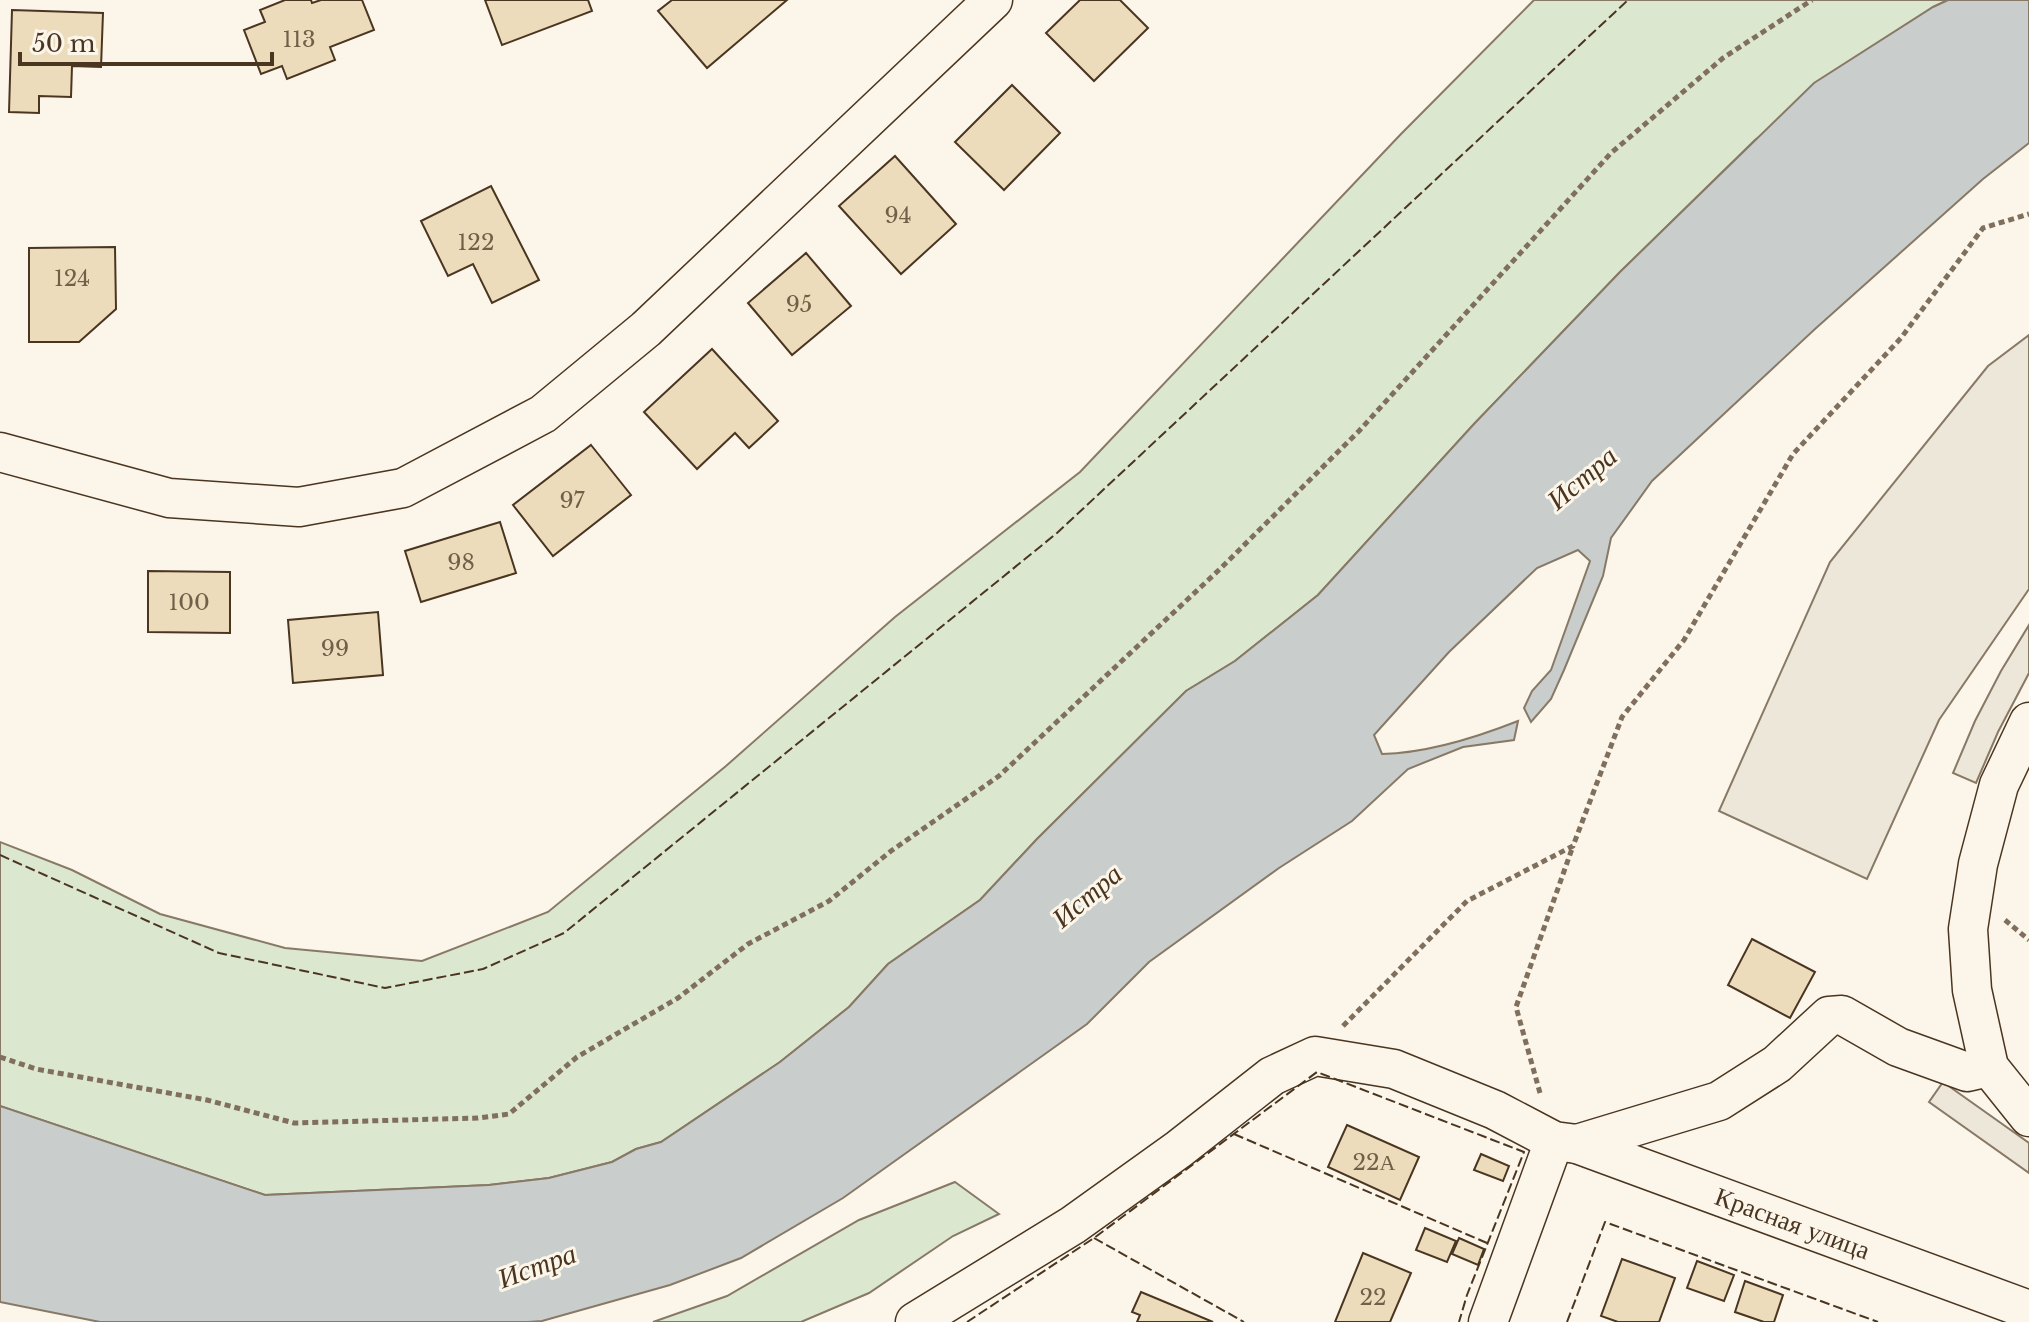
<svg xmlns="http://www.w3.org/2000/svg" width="2029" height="1322" font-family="'Libre Baskerville',serif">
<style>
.green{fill:#dce7d0;stroke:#887966;stroke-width:2}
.parking{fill:#ede7d9;stroke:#887966;stroke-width:2}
.water{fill:#c9cecd;stroke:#887966;stroke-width:2}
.building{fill:#ecdcbc;stroke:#4a3520;stroke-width:2}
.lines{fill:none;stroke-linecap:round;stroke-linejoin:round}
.minor-casing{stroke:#4a3520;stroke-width:41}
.path{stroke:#7f6f5c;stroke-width:5;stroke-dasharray:6 4;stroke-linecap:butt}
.minor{stroke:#fbf6e9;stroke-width:38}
.fence{stroke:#4a3520;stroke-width:2;stroke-dasharray:10 4;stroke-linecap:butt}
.labels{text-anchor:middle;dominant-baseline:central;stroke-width:6;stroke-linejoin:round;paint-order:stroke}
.number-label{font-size:22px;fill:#725f47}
.street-label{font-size:26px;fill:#4a3520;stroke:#fbf6e9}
.water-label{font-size:28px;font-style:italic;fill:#4a3520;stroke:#fbf6e9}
</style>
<rect width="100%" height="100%" fill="#fbf6e9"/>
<g class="green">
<polygon points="1534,0 1948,0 1933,7 1755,140 1620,272 1474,424 1318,595 1235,661 1186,691 1037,839 980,900 888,964 849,1007 780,1062 661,1142 636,1149 612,1162 549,1178 489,1185 265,1195 0,1106 0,842 72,870 160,914 285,948 422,961 548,912 726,766 895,617 1080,472 1401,134"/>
<polygon points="955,1182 999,1214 953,1236 869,1293 801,1322 653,1322 727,1296 859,1220"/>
</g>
<g class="parking">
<polygon points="2029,335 2029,589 1939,720 1867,879 1719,811 1830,562 1988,366"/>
<polygon points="2029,625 2029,673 1998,732 1976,783 1953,773 1975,721 2001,671"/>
<polygon points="1943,1082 2029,1143 2029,1173 1929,1102"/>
</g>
<path class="water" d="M1948 0H2029V143L1983 179 1815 329 1652 481 1611 538 1603 576 1564 670 1551 699 1531 722 1524 708 1532 691 1551 670 1590 561 1578 550 1537 568 1449 652 1374 735 1382 754C1428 753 1475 738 1518 721L1514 740 1463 747 1408 769 1352 821 1279 868 1149 962 1087 1024 843 1198 741 1258 670 1285 542 1321 528 1322H100L0 1302V1106L265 1195 489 1185 549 1178 612 1162 636 1149 661 1142 780 1062 849 1007 888 964 980 900 1037 839 1186 691 1235 661 1318 595 1474 424 1620 272 1814 83 1933 7Z"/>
<g class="building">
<polygon points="285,0 311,0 312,3 321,0 362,0 374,30 330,47 335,60 287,79 282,66 261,74 244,30 265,22 260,10"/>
<polygon points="485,0 588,0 592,11 502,45"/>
<polygon points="672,0 787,0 707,68 658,11"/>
<polygon points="1080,0 1120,0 1148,28 1094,81 1046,33"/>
<polygon points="12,10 103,13 101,67 72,66 71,97 39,96 39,113 9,112"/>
<polygon points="1012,85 1060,133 1004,190 955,142"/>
<polygon points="895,156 956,224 901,274 839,206"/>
<polygon points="491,186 539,280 492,303 473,264 448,276 421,221"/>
<polygon points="115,247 116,309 79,342 29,342 29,248"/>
<polygon points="806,253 851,306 792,355 748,303"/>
<polygon points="712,349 778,421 749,448 735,433 697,469 644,412"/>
<polygon points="591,445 631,495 553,556 513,505"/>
<polygon points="500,522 516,573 421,602 405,551"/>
<polygon points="148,571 230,572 230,633 148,632"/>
<polygon points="378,612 383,675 293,683 288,620"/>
<polygon points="1752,939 1815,972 1790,1018 1728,985"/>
<polygon points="1347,1125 1419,1157 1400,1200 1328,1167"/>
<polygon points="1481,1154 1509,1166 1503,1181 1474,1170"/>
<polygon points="1425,1228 1456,1241 1447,1262 1416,1250"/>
<polygon points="1459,1238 1484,1249 1478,1265 1452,1254"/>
<polygon points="1363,1253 1411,1273 1390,1322 1335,1322"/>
<polygon points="1622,1259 1675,1278 1659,1322 1618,1322 1601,1316"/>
<polygon points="1697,1261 1734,1275 1724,1301 1687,1288"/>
<polygon points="1745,1281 1783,1295 1774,1322 1764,1322 1735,1312"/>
<polygon points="1141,1292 1213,1322 1137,1322 1140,1315 1132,1312"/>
</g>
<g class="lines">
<g class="minor-casing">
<g id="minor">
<polyline points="0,452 169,498 299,507 403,488 543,414 646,329 993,0"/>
<polyline points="2029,722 1999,785 1978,864 1968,929 1972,990 1989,1067 2029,1117"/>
<polyline points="1577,1144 1719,1101 1777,1064 1829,1016 1842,1015 1898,1047 1967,1072 1989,1067"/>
<path id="s1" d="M915 1322 1073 1225 1179 1149 1272 1076 1315 1056 1394 1069 1495 1110 1554 1141 1577 1144 2029 1310"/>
<polyline points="1488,1322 1554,1141"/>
</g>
</g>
<g class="path">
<polyline points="2005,920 2029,940"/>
<polyline points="1343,1026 1467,901 1573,846 1622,717 1684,640 1793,454 1901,338 1983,228 2029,214"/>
<polyline points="0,1057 36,1069 207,1100 294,1123 478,1118 509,1114 577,1057 678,998 748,944 829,901 891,851 999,776 1220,569 1359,431 1611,153 1723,58 1812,0"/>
<polyline points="1540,1093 1516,1007 1573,846"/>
</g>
<use href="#minor" class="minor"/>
<g class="fence">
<polyline points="0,855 219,953 385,988 483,969 564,933 1057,533 1628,0"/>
<polyline points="1234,1134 1487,1243"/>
<polyline points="1094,1238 1244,1322"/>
<polyline points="967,1322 1094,1238 1317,1072 1524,1152 1467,1295 1459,1322"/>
<polyline points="1567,1322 1605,1222 1878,1322"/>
</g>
</g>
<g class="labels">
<g class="number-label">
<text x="299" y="39">113</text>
<text x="898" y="215">94</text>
<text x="476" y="242">122</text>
<text x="72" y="278">124</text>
<text x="799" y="304">95</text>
<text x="572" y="500">97</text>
<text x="461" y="562">98</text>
<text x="189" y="602">100</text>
<text x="335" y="648">99</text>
<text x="1374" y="1162">22А</text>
<text x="1373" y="1297">22</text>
</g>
<g class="street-label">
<text stroke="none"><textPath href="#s1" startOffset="990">Красная улица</textPath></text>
</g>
<g class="water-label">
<text transform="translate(1582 478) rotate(-40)">Истра</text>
<text transform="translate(1087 896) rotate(-40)">Истра</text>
<text transform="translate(537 1266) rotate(-20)">Истра</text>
</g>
</g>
<path d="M20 52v12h252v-12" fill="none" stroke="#4a3520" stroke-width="4"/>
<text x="32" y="52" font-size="24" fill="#4a3520" stroke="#fbf6e9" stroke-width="6" paint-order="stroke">50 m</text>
</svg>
